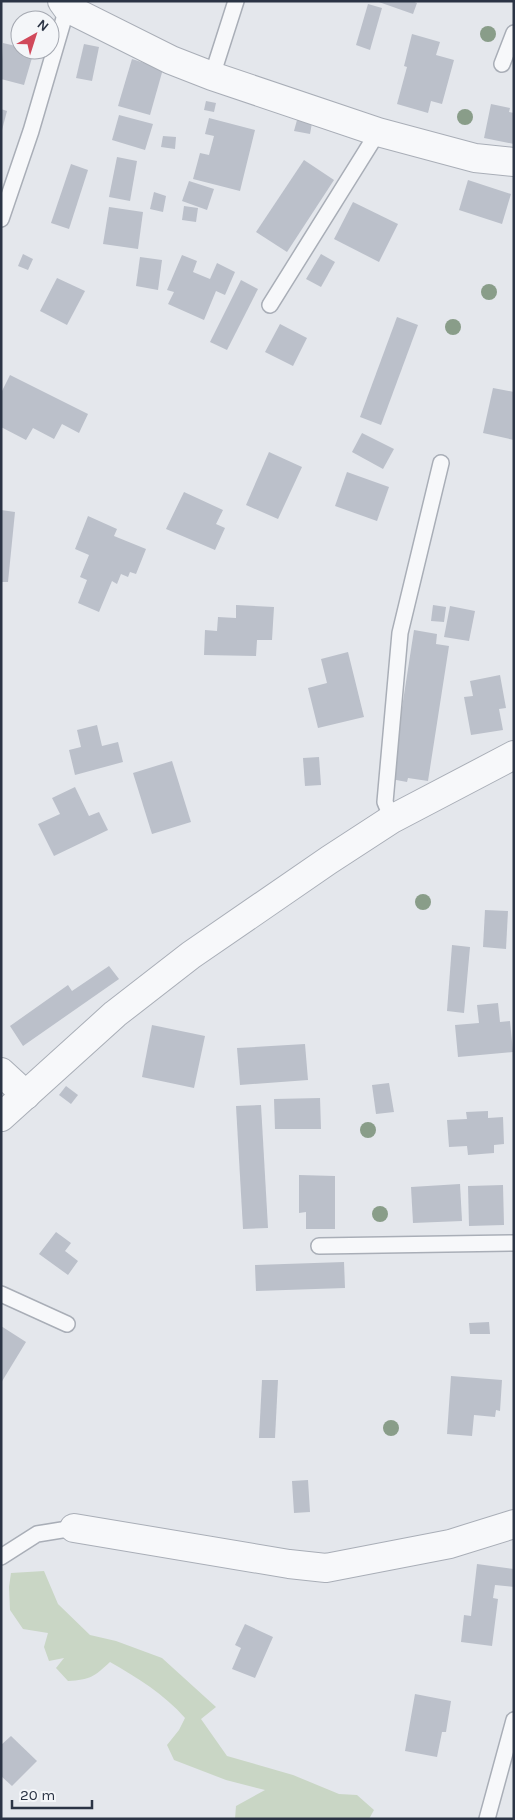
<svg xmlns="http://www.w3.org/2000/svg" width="515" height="1820" font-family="Karla,sans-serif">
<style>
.green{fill:#c9d6c5}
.building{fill:#bbc0ca}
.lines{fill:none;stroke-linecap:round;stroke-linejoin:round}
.service-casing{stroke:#a9aeb7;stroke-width:18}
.minor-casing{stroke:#a9aeb7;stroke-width:30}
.service{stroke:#f7f8fa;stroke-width:15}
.minor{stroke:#f7f8fa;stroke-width:28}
.tree{fill:#899d89}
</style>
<rect width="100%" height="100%" fill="#e4e7ec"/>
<path class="green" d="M44 1571 58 1604 90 1635 116 1641 162 1658 216 1707 201 1719 227 1756 293 1775 339 1794 357 1795 374 1810 369 1819H235L236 1806 265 1790 226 1780 174 1760 167 1745 179 1730 185 1718C164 1694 138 1678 110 1662 95 1676 90 1680 68 1681L56 1668 64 1658 49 1661 44 1647 48 1633 23 1629 10 1610 9 1587 11 1573Z"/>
<g class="building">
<polygon points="376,1 412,1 417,3 413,14"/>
<polygon points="368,4 382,8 370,50 356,45"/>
<polygon points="412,34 440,42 436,55 454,60 442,104 431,101 428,113 397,104 407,67 404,66"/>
<polygon points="3,43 20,47 20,50 34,51 24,85 1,79"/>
<polygon points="84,44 99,47 92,81 76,78"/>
<polygon points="132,59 163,69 150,115 118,106"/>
<polygon points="206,101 216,103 214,112 204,110"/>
<polygon points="491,104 510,108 509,112 514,113 514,144 484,138"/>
<polygon points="1,109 7,111 2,130 1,130"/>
<polygon points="119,115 153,124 145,150 112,140"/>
<polygon points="209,118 255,130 240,191 193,179 200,153 209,155 214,136 205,134"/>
<polygon points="297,120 312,123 310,134 294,131"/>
<polygon points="163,136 176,137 175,149 161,147"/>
<polygon points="117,157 137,161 130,201 109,197"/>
<polygon points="304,160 334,180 287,252 256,232"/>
<polygon points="71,164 88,170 69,229 51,223"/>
<polygon points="468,180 511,194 502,224 459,210"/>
<polygon points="189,181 214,189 207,210 182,201"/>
<polygon points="154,192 166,196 163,212 150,209"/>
<polygon points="353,202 398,224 379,262 334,239"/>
<polygon points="184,206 198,208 196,222 182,220"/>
<polygon points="109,207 143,212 138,249 103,244"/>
<polygon points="23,254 33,259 28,270 18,266"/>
<polygon points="321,254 335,262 321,287 306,279"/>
<polygon points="182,255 197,261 193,272 210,279 217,263 235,272 225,295 216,291 204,320 168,304 174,292 167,290"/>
<polygon points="140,257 162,260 158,290 136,286"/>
<polygon points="57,278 85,291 67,325 40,311"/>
<polygon points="241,280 258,289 227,350 210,342"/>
<polygon points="397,317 418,325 381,425 360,417"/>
<polygon points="280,324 307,338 293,366 265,352"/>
<polygon points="10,375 88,414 79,433 62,424 54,439 33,428 26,440 1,427 1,393"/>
<polygon points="493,388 514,392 514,440 483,433"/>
<polygon points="362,433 394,449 383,469 352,452"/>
<polygon points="269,452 302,467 278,519 246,505"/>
<polygon points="347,472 389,487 377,521 335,506"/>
<polygon points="184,492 223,510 216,524 225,528 215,550 166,529"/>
<polygon points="1,510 15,512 8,582 1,582"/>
<polygon points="88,516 117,529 114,536 146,549 136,574 130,572 128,577 121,574 117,584 112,581 99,612 78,603 87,580 80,577 89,555 75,549"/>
<polygon points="236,605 274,607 272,640 257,640 256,656 204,655 205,630 217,631 218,617 236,618"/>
<polygon points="433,605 446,607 444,622 431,621"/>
<polygon points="450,606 475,611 469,641 444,637"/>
<polygon points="414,630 437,634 436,644 449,646 428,781 408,778 407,782 391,779"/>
<polygon points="348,652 364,717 318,728 308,688 327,683 321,659"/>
<polygon points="500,675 506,708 499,709 503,730 471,735 464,697 473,696 470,681"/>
<polygon points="97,725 102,746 118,742 123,762 75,775 69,750 81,747 77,730"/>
<polygon points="319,757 321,785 305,786 303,758"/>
<polygon points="172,761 191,822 152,834 133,773"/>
<polygon points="75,787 89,816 99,812 108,830 54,856 38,824 60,814 52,798"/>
<polygon points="485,910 508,911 506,949 483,947"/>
<polygon points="452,945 470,947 464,1013 447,1011"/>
<polygon points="109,966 119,979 23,1046 10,1026 68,985 72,991"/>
<polygon points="498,1003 500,1022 510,1021 513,1052 458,1057 455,1025 479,1023 477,1005"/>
<polygon points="152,1025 205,1036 194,1088 142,1077"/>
<polygon points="305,1044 308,1080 240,1085 237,1048"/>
<polygon points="389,1083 394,1112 376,1114 372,1085"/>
<polygon points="66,1086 78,1095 71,1104 59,1095"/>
<polygon points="320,1098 321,1129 275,1129 274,1099"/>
<polygon points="261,1105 268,1228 243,1229 236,1106"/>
<polygon points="488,1111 488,1118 503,1117 504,1144 494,1145 494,1153 468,1155 467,1146 449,1147 447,1120 467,1119 466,1112"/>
<polygon points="299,1175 335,1176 335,1229 306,1229 306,1212 299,1213"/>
<polygon points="460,1184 462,1221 413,1223 411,1187"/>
<polygon points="503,1185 504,1225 469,1226 468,1186"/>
<polygon points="56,1232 71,1243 65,1251 78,1261 68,1275 39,1254"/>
<polygon points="344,1262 345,1288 256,1291 255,1265"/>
<polygon points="489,1322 490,1334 470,1334 469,1323"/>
<polygon points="1,1326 26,1342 1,1383"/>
<polygon points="451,1376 502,1380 500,1411 496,1410 495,1417 474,1415 472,1436 447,1434"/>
<polygon points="262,1380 278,1380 275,1438 259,1438"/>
<polygon points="308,1480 310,1512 294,1513 292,1481"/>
<polygon points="477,1564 514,1569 514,1587 495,1585 493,1598 498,1599 492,1646 461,1642 464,1615 471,1616"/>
<polygon points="245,1624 273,1637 255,1678 232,1669 241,1648 235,1645"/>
<polygon points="415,1694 451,1701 446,1732 442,1732 437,1757 405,1751"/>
<polygon points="11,1736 37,1761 12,1786 1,1776 1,1745"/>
</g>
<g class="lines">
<g class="service-casing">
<g id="service">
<polyline points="502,64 514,33"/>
<polyline points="212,76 236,1"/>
<polyline points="1,219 31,131 67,8"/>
<polyline points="270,305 378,132"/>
<polyline points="392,819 385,802 400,633 441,463"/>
<polyline points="319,1246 514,1243"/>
<polyline points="1,1294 67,1324"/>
<polyline points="1,1557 37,1534 74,1528"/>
<polyline points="487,1819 514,1720"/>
</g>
</g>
<g class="minor-casing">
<g id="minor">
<polyline points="62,1 67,8 171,60 212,76 378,132 475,158 514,162"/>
<polyline points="1,1072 26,1095"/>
<polyline points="1,1117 115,1014 191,955 329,860 392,819 514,755"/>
<polyline points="74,1528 289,1564 326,1568 450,1544 514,1524"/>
</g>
</g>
<use href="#service" class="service"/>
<use href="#minor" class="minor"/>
</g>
<g class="tree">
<circle cx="488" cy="34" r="8"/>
<circle cx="465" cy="117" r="8"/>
<circle cx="489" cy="292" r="8"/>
<circle cx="453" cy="327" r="8"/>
<circle cx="423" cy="902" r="8"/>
<circle cx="368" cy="1130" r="8"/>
<circle cx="380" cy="1214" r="8"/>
<circle cx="391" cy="1428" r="8"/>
</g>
<rect width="515" height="1820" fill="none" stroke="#2b3445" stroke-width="5"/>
<g transform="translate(35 35) rotate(39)"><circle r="24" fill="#f4f6f9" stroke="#a4a8b1"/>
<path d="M0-4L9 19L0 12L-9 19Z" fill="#d1495b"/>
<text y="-8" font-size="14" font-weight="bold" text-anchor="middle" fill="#2b3445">N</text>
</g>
<path d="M12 1800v8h80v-8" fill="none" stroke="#2b3445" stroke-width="2.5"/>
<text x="20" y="1800" font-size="15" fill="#2b3445" stroke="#f4f6f9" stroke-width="4" paint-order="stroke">20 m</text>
</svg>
